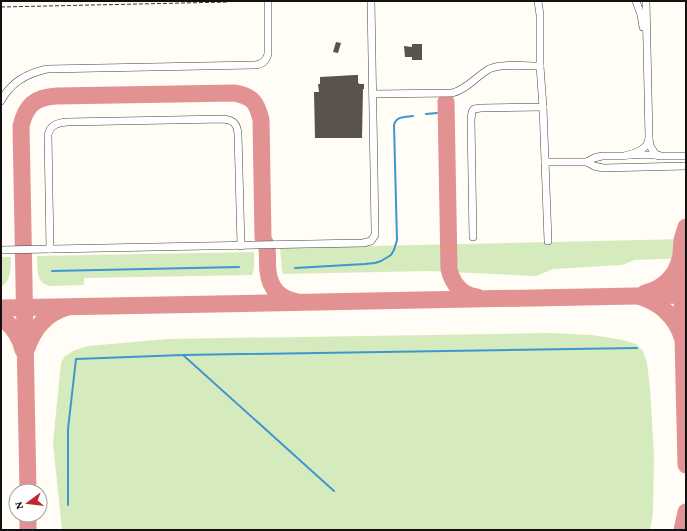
<svg xmlns="http://www.w3.org/2000/svg" width="687" height="531" font-family="'Crimson Pro',serif">
<style>
.green{fill:#d5ebbd}
.lines{fill:none;stroke-linecap:round;stroke-linejoin:round}
.stream{stroke:#3f96cf;stroke-width:2}
.taxiway{stroke:#e29292;stroke-width:17}
.building{fill:#5a524d}
.minor-casing{stroke:#444;stroke-width:8}
.path{stroke:#333;stroke-width:1;stroke-dasharray:4 2;stroke-linecap:butt}
.minor{stroke:#fff;stroke-width:7}
</style>
<rect width="100%" height="100%" fill="#fffdf5"/>
<g class="green">
<polygon points="686,239 686,258 635,260 622,265 553,269 536,276 429,271 283,274 282,270 280,248"/>
<path d="M254 252V269L252 275 84 278V285L50 286C35 283 38 268 37 256Z"/>
<path d="M1 257H11C10 267 12 282 1 286Z"/>
<polygon points="550,333 592,335 623,340 636,344 643,351 647,363 650,388 654,455 653,513 650,530 62,530 53,443 61,363 65,356 75,350 88,346 167,339"/>
</g>
<g class="lines">
<g class="stream">
<polyline points="426,114 437,113"/>
<path d="M295 268 365 264 375 263 381 261 391 255 394 250 397 240 394 125C396 116 405 117 413 116"/>
<polyline points="52,271 239,267"/>
<polyline points="183,355 334,491"/>
<polyline points="68,505 68,429 76,359 183,355 637,348"/>
</g>
<g class="taxiway">
<path d="M446 102 449 269C452 283 462 296 477 297"/>
<polyline points="686,227 682,240 681,253 686,465"/>
<path d="M645 293C663 289 676 276 680 259"/>
<path d="M641 297C660 303 676 317 682 337"/>
<polyline points="1,308 686,295"/>
<path d="M1 318C12 325 20 337 23 350"/>
<path d="M27 348C34 328 46 314 65 308"/>
<path d="M28 491 21 126C26 105 35 97 57 96L234 93C252 96 257 102 261 120L263 238C264 242 267 245 267 249 268 257 267 264 268 271 270 290 281 299 298 302"/>
<polyline points="28,515 28,530"/>
<polyline points="682,530 686,512"/>
</g>
</g>
<g class="building">
<polygon points="336,42 341,43 338,53 333,52"/>
<polygon points="412,44 422,44 422,60 412,60 412,57 405,57 404,46 412,47"/>
<polygon points="355,75 358,75 358,82 359,84 364,84 364,89 363,89 362,138 315,138 314,92 319,92 318,84 320,84 320,77"/>
</g>
<g class="lines">
<g class="minor-casing">
<g id="minor">
<polyline points="636,1 641,15 643,27"/>
<path d="M373 94 452 93C466 90 477 76 489 69 501 63 526 66 540 66"/>
<path d="M1 101C10 83 28 73 47 69L254 65C261 65 266 61 268 54V1"/>
<polyline points="543,107 548,241"/>
<polyline points="649,139 650,146 656,155 660,156 686,156"/>
<polyline points="634,155 658,155"/>
<polyline points="545,162 587,162 594,158 602,156 624,156 635,153 641,150 647,145 649,138 646,1"/>
<polyline points="587,162 594,166 603,168 686,166"/>
<polyline points="473,237 471,120 472,112 474,109 481,108 543,107 540,66 540,15 538,1"/>
<path d="M50 249 48 135C50 125 57 123 67 122L223 119C234 120 237 124 238 134L241 246"/>
<polyline points="1,250 363,243 371,241 375,235 375,230 371,1"/>
</g>
</g>
<polyline class="path" points="1,7 229,2"/>
<use href="#minor" class="minor"/>
</g>
<rect width="687" height="531" fill="none" stroke="#111111" stroke-width="4"/>
<g transform="translate(28 503) rotate(255)"><circle r="19" fill="#ffffff" stroke="#a0a0a0"/>
<path d="M0-3L7 15L0 10L-7 15Z" fill="#c4262e"/>
<text y="-6" font-size="11" font-weight="bold" text-anchor="middle" fill="#111111">N</text>
</g>
</svg>
